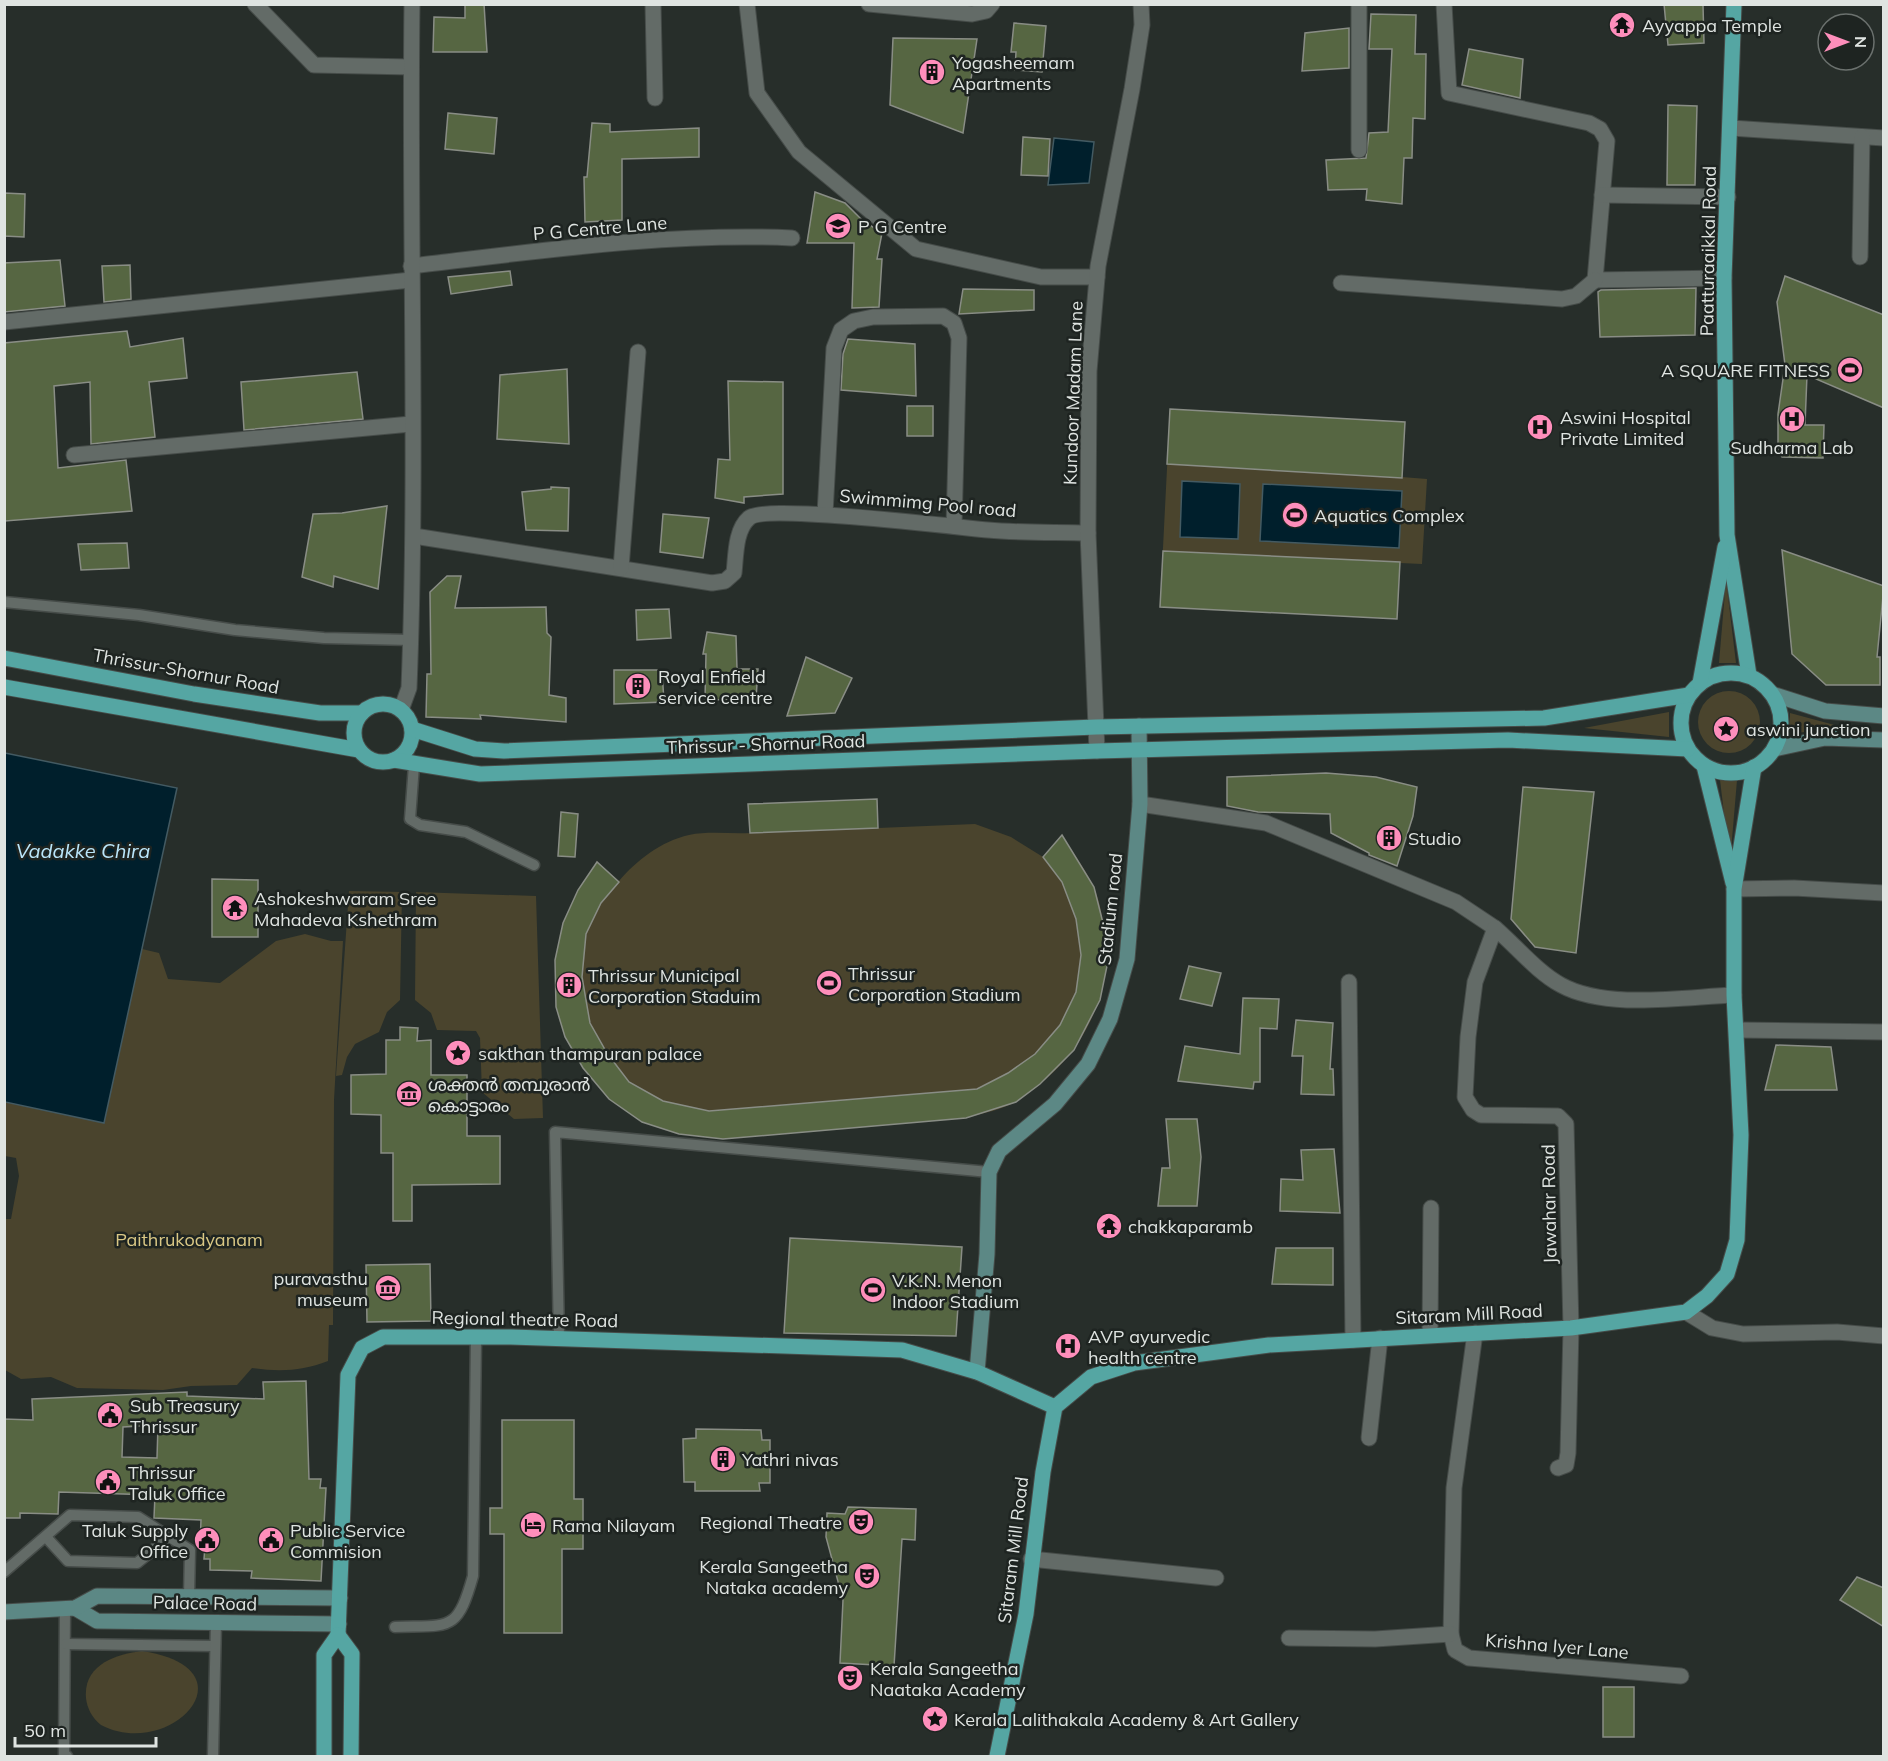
<svg xmlns="http://www.w3.org/2000/svg" width="1888" height="1761" font-family="Mulish,'Noto Sans Malayalam',sans-serif">
<style>
.green{fill:#4a442d}
.water{fill:#001f2c;stroke:#435a62;stroke-width:1.5}
.building{fill:#566642;stroke:#898d85;stroke-width:1.5;fill-rule:evenodd}
.lines{fill:none;stroke-linecap:round;stroke-linejoin:round}
.lane-casing{stroke:#464c49;stroke-width:13}
.street-casing{stroke:#464c49;stroke-width:17}
.secondary-casing{stroke:#464c49;stroke-width:17}
.primary-casing{stroke:#464c49;stroke-width:17}
.lane{stroke:#636b67;stroke-width:10}
.street{stroke:#636b67;stroke-width:15}
.secondary{stroke:#5c8885;stroke-width:15}
.primary{stroke:#55a6a3;stroke-width:15}
.labels{text-anchor:middle;dominant-baseline:central;stroke-width:5;stroke-linejoin:round;paint-order:stroke}
.poi-label{font-size:18px;fill:#dfe4e1;stroke:#1e2421;text-anchor:start}
.street-label{font-size:18px;fill:#dfe4e1;stroke:#1e2421}
.park-label{font-size:18px;fill:#dac885;stroke:#1e2421}
.water-label{font-size:20px;font-style:italic;fill:#bae6fa;stroke:#1e2421}
</style>
<rect width="100%" height="100%" fill="#272e2a"/>
<g class="green">
<polygon points="1170,409 1405,422 1402,477 1427,479 1422,564 1400,563 1397,619 1160,607"/>
<polygon points="1726,580 1736,663 1719,663"/>
<circle cx="1729" cy="722" r="31"/>
<polygon points="1669,712 1669,737 1584,728"/>
<polygon points="1790,713 1842,727 1789,734"/>
<polygon points="1720,780 1737,780 1730,863"/>
<path d="M877 799 878 828 975 824 1011 837 1043 857 1062 835C1072 852 1085 868 1093 886 1101 902 1103 922 1105 940 1110 1008 1075 1064 1018 1100 1004 1110 982 1113 966 1118L642 1122 609 1099 583 1068 556 1007 555 960 563 923 578 890 597 862 619 881C636 861 661 841 689 835 708 831 730 834 750 833L748 804Z"/>
<polygon points="349,891 402,892 400,1000 387,1012 379,1032 355,1044 347,1057 342,1075 336,1076"/>
<polygon points="416,892 536,896 543,1118 514,1119 482,1092 480,1038 476,1031 437,1030 431,1013 415,1000"/>
<path d="M305 934 331 941H343L334 1100 333 1325H329L328 1361C302 1371 280 1372 252 1368L237 1385 191 1386 163 1390 77 1388 51 1377 21 1379 5 1370 4 1219H11L19 1176 16 1158 5 1156V1102L104 1123 142 949 159 953 168 979 220 983 276 941Z"/>
<path d="M142 1651C257 1669 170 1761 101 1725 92 1718 87 1708 86 1698 83 1665 116 1654 142 1651Z"/>
</g>
<g class="water">
<polygon points="1054,138 1094,142 1089,183 1048,185"/>
<polygon points="1182,481 1240,484 1238,539 1180,537"/>
<polygon points="1263,484 1402,491 1399,548 1260,541"/>
<polygon points="5,753 177,788 104,1123 5,1102"/>
</g>
<g class="building">
<polygon points="465,4 484,4 487,52 433,52 434,17 465,18"/>
<polygon points="1664,4 1703,5 1704,43 1668,45"/>
<polygon points="1371,14 1416,15 1415,54 1426,54 1425,119 1413,118 1412,158 1404,158 1402,204 1366,200 1367,189 1328,190 1326,160 1366,158 1369,133 1388,132 1392,49 1369,49"/>
<polygon points="1014,23 1046,26 1042,72 1015,70 1016,52 1011,52"/>
<polygon points="1349,28 1349,68 1302,71 1305,33"/>
<polygon points="893,38 977,39 963,133 890,105"/>
<polygon points="1469,49 1523,59 1520,98 1462,85"/>
<polygon points="1668,105 1697,106 1695,185 1667,185"/>
<polygon points="448,113 497,118 494,154 445,149"/>
<polygon points="592,123 610,124 610,132 699,128 699,157 622,159 622,220 585,222 584,177 587,177"/>
<polygon points="1023,137 1050,139 1048,176 1021,175"/>
<polygon points="815,192 845,203 862,220 882,233 877,259 882,259 879,307 852,308 854,243 807,243"/>
<polygon points="4,193 25,194 24,237 4,236"/>
<polygon points="60,260 65,306 4,312 4,263"/>
<polygon points="130,265 131,299 104,302 102,266"/>
<polygon points="510,271 512,285 451,294 448,277"/>
<polygon points="1785,276 1884,315 1884,408 1807,375 1805,425 1824,425 1823,458 1782,457 1778,449 1778,414 1785,365 1777,302"/>
<polygon points="1696,288 1695,335 1600,337 1598,292 1601,290"/>
<polygon points="963,289 1034,290 1034,310 959,314"/>
<polygon points="127,331 130,347 183,338 187,378 149,382 155,437 91,444 90,382 54,386 58,468 126,460 132,511 5,521 4,343"/>
<polygon points="848,339 915,344 916,396 841,390 843,354"/>
<polygon points="567,369 569,444 497,439 500,375"/>
<polygon points="357,372 363,419 244,430 241,382"/>
<polygon points="728,381 783,382 783,494 744,497 744,503 715,498 718,459 730,460"/>
<rect x="907" y="406" width="26" height="30"/>
<polygon points="1170,409 1405,422 1402,478 1167,464"/>
<polygon points="551,487 569,488 568,531 526,530 522,492 551,489"/>
<polygon points="387,506 378,589 334,576 333,587 302,577 313,514 342,513"/>
<polygon points="663,514 709,518 703,558 660,552"/>
<polygon points="127,543 129,568 81,570 78,544"/>
<polygon points="1782,550 1884,586 1877,657 1880,657 1880,685 1826,685 1792,654"/>
<polygon points="1163,551 1400,562 1397,619 1160,607"/>
<polygon points="447,576 461,576 455,608 546,607 547,633 551,637 549,695 566,698 566,722 480,715 481,719 426,717 427,674 431,674 430,592"/>
<polygon points="669,609 671,638 637,640 636,610"/>
<polygon points="707,632 736,636 737,669 758,669 756,699 705,700 706,654 703,654"/>
<polygon points="806,657 852,678 835,713 787,716"/>
<polygon points="614,670 662,670 664,702 614,704"/>
<polygon points="1326,773 1376,777 1417,787 1413,816 1397,866 1369,855 1369,853 1331,833 1330,814 1258,812 1227,806 1227,777"/>
<polygon points="1523,787 1594,792 1576,953 1535,947 1511,919"/>
<polygon points="877,799 878,828 750,833 748,804"/>
<polygon points="561,812 578,814 575,857 558,856"/>
<polygon points="1062,835 1094,887 1103,923 1107,966 1100,1000 1074,1050 1040,1084 1016,1102 966,1118 723,1139 679,1134 642,1122 609,1099 583,1068 565,1037 556,1007 555,960 563,923 578,890 597,862 619,882 601,903 586,934 582,977 590,1023 607,1053 629,1082 663,1101 709,1111 977,1089 1008,1073 1035,1054 1060,1025 1076,992 1081,955 1076,919 1062,882 1043,857"/>
<polygon points="212,879 258,880 258,937 212,937"/>
<polygon points="1189,966 1221,973 1212,1006 1180,999"/>
<polygon points="1243,998 1279,999 1277,1029 1260,1028 1260,1082 1254,1082 1253,1089 1178,1081 1185,1046 1240,1054"/>
<polygon points="1296,1020 1333,1023 1330,1069 1333,1069 1334,1095 1301,1094 1303,1056 1292,1056"/>
<polygon points="400,1027 418,1028 417,1041 431,1040 431,1075 467,1075 467,1136 500,1136 500,1184 412,1185 412,1221 393,1221 393,1153 381,1153 381,1115 351,1114 351,1075 386,1074 386,1040 400,1040"/>
<polygon points="1776,1045 1831,1047 1837,1090 1765,1090"/>
<polygon points="1166,1119 1197,1119 1201,1157 1197,1206 1158,1206 1162,1168 1170,1168"/>
<polygon points="1334,1149 1340,1213 1280,1211 1281,1179 1303,1180 1301,1150"/>
<polygon points="790,1238 962,1247 956,1336 784,1333"/>
<polygon points="1276,1248 1333,1248 1333,1285 1272,1284"/>
<polygon points="430,1264 431,1321 367,1322 366,1265"/>
<path d="M306 1381 309 1479H321L320 1488H326L321 1581 251 1578 252 1571 210 1570V1559H204L205 1546H200L201 1520 154 1518 155 1495 59 1492 58 1514 20 1513V1518H4V1419L33 1420 32 1399 187 1392V1396L264 1399 263 1382ZM158 1425 157 1458 122 1457 123 1427Z"/>
<polygon points="502,1420 574,1420 574,1499 583,1499 583,1549 562,1549 562,1633 504,1633 504,1534 490,1534 490,1508 502,1508"/>
<polygon points="696,1429 761,1430 762,1440 770,1440 770,1483 759,1483 760,1491 695,1491 695,1482 684,1482 683,1439 696,1438"/>
<polygon points="848,1507 916,1509 915,1540 902,1539 894,1666 840,1663 843,1600 826,1537 827,1513 845,1514"/>
<polygon points="1857,1577 1884,1588 1884,1627 1840,1600"/>
<rect x="1603" y="1687" width="31" height="50"/>
</g>
<g class="lines">
<g class="lane-casing">
<g id="lane">
<polyline points="4,602 139,615 235,630 324,638 411,640"/>
<polyline points="414,765 410,819 420,825 466,832 534,865"/>
<polyline points="559,1338 555,1132 989,1172"/>
<polyline points="46,1537 68,1561 137,1563 169,1537"/>
<polyline points="4,1572 70,1515 138,1517 190,1550 189,1597"/>
<polyline points="65,1608 64,1756 67,1756"/>
<path d="M395 1627C450 1625 457 1633 473 1576L476 1337"/>
<polyline points="66,1644 215,1646"/>
<polyline points="213,1756 216,1622"/>
</g>
</g>
<g class="street-casing">
<g id="street">
<polyline points="255,4 314,65 411,67"/>
<polyline points="653,4 655,98"/>
<polyline points="747,4 757,93 799,152 916,249 1041,277 1097,277"/>
<polyline points="869,4 972,14 986,11 992,4"/>
<polyline points="1359,4 1359,150"/>
<polyline points="1444,4 1449,93 1589,123 1600,129 1607,141 1595,280 1724,278"/>
<polyline points="1731,128 1884,138"/>
<polyline points="1602,195 1728,197"/>
<polyline points="1860,257 1862,137"/>
<path d="M411 266C533 252 670 232 792 238"/>
<polyline points="1341,283 1562,299 1576,296 1595,280"/>
<polyline points="4,322 411,280"/>
<polyline points="74,455 411,424"/>
<polyline points="825,514 834,348 841,330 854,321 873,317 943,316 954,323 959,338 954,526"/>
<path d="M414 536 712 583 725 581 734 573C736 556 735 530 749 518 765 504 955 527 988 530 1021 533 1055 532 1088 533"/>
<polyline points="621,568 638,352"/>
<path d="M401 710 409 688C418 460 409 232 412 4"/>
<polyline points="1097,751 1088,533 1089,371 1098,266 1132,89 1142,25 1141,4"/>
<polyline points="1140,804 1266,823 1456,902 1495,928"/>
<polyline points="1734,889 1794,888 1884,893"/>
<polyline points="1349,982 1353,1340"/>
<polyline points="1737,1030 1884,1032"/>
<polyline points="1686,1312 1712,1328 1743,1334 1837,1332 1884,1336"/>
<polyline points="1475,1333 1454,1488 1451,1634 1455,1650 1469,1658 1681,1676"/>
<polyline points="1430,1335 1431,1208"/>
<polyline points="1369,1438 1380,1338"/>
<path d="M1558 1468 1566 1465 1568 1453 1571 1328 1566 1124 1558 1116 1481 1115 1473 1110 1465 1097 1468 1037 1475 982 1495 928C1516 946 1537 972 1561 985 1606 1010 1684 997 1734 995"/>
<polyline points="1031,1559 1216,1578"/>
<polyline points="1289,1638 1375,1639 1451,1634"/>
</g>
</g>
<g class="secondary-casing">
<g id="secondary">
<polyline points="1772,694 1825,711 1884,716"/>
<polyline points="1774,749 1825,738 1884,740"/>
<polyline points="977,1372 987,1254 989,1172 999,1151 1055,1104 1088,1064 1110,1019 1127,959 1140,804 1139,726"/>
<polyline points="75,1608 97,1621 339,1624"/>
<polyline points="4,1612 75,1608 97,1596 340,1598"/>
</g>
</g>
<g class="primary-casing">
<g id="primary">
<polyline points="1734,4 1724,278 1727,535 1749,675"/>
<polyline points="4,658 194,694 320,713 362,713"/>
<circle cx="1731" cy="723" r="50"/>
<polyline points="1700,683 1725,547"/>
<polyline points="4,687 359,750"/>
<circle cx="383" cy="733" r="29"/>
<polyline points="412,729 475,749 504,751 1096,727 1544,718 1689,695"/>
<polyline points="394,760 480,774 1097,751 1508,740 1688,749"/>
<polyline points="1704,766 1733,883"/>
<polyline points="338,1635 348,1375 362,1348 383,1337 511,1337 902,1350 977,1372 1055,1407"/>
<polyline points="338,1635 352,1654 351,1756"/>
<polyline points="324,1756 324,1655 338,1635"/>
<polyline points="997,1756 1026,1614 1043,1472 1055,1407 1091,1377 1134,1363 1269,1345 1571,1328 1686,1312 1707,1296 1727,1274 1737,1240 1741,1135 1734,995 1734,889 1754,767"/>
</g>
</g>
<use href="#lane" class="lane"/>
<use href="#street" class="street"/>
<use href="#secondary" class="secondary"/>
<use href="#primary" class="primary"/>
</g>
<defs>
<g id="temple-disc" transform="scale(1.35)"><circle r="9.5" fill="#fe8ebb" stroke="#1e2421"/><path d="M0-6L5-2H3V0L6.5 2.5H4V6H1.5V3h-3V6H-4V2.5H-6.5L-3 0V-2H-5Z" fill="#111"/></g>
<g id="building-disc" transform="scale(1.35)"><circle r="9.5" fill="#fe8ebb" stroke="#1e2421"/><path d="M-4-6H4V6H1V3H-1V6H-4ZM-2.5-4.3h1.7v1.8h-1.7ZM.8-4.3h1.7v1.8H.8ZM-2.5-1h1.7V.8h-1.7ZM.8-1h1.7V.8H.8Z" fill="#111"/></g>
<g id="university-disc" transform="scale(1.35)"><circle r="9.5" fill="#fe8ebb" stroke="#1e2421"/><path d="M0-5L7-2L0 1L-7-2ZM-4 1L0 2.5L4 1V4Q0 6-4 4Z" fill="#111"/></g>
<g id="stadium-disc" transform="scale(1.35)"><circle r="9.5" fill="#fe8ebb" stroke="#1e2421"/><path d="M0-5a6.5 5 0 1 0 0 10a6.5 5 0 1 0 0-10ZM-3.5-1.8h7v3.6h-7Z" fill="#111"/></g>
<g id="hospital-disc" transform="scale(1.35)"><circle r="9.5" fill="#fe8ebb" stroke="#1e2421"/><path d="M-5-5h3v3.5h4V-5h3V5h-3V1.5h-4V5h-3Z" fill="#111"/></g>
<g id="sight-disc" transform="scale(1.35)"><circle r="9.5" fill="#fe8ebb" stroke="#1e2421"/><path d="M0-6L1.8-2.2L6-1.7L2.9 1.2L3.7 5.4L0 3.3L-3.7 5.4L-2.9 1.2L-6-1.7L-1.8-2.2Z" fill="#111"/></g>
<g id="museum-disc" transform="scale(1.35)"><circle r="9.5" fill="#fe8ebb" stroke="#1e2421"/><path d="M0-6L6-3V-2H-6V-3ZM-5-1h2V3h-2ZM-1-1h2V3h-2ZM3-1h2V3H3ZM-6 4H6V6H-6Z" fill="#111"/></g>
<g id="civic-disc" transform="scale(1.35)"><circle r="9.5" fill="#fe8ebb" stroke="#1e2421"/><path d="M-.6-6.5H3V-4.5H.6V-3L4-1V1h2V6H-6V1h2V-1L-.6-3ZM-1.2 2.5V6h2.4V2.5Z" fill="#111"/></g>
<g id="theatre-disc" transform="scale(1.35)"><circle r="9.5" fill="#fe8ebb" stroke="#1e2421"/><path d="M-5-5.5Q0-4 5-5.5V0Q5 5 0 6Q-5 5-5 0ZM-3.3-2.5H-1v1.5H-3.3ZM1-2.5H3.3v1.5H1ZM-2.8 1Q0 5.5 2.8 1Z" fill="#111"/></g>
<g id="hotel-disc" transform="scale(1.35)"><circle r="9.5" fill="#fe8ebb" stroke="#1e2421"/><path d="M-6-4.5h1.5V1H6V5H4.5V3h-9V5H-6ZM-4 0a1.8 1.8 0 1 1 3.6 0ZM.5 0V-2.5h3Q6-2.5 6 0Z" fill="#111"/></g>
</defs>
<g fill-rule="evenodd">
<use href="#temple-disc" x="1622" y="25"/>
<use href="#building-disc" x="932" y="72"/>
<use href="#university-disc" x="838" y="226"/>
<use href="#stadium-disc" x="1850" y="370"/>
<use href="#hospital-disc" x="1792" y="419"/>
<use href="#hospital-disc" x="1540" y="427"/>
<use href="#stadium-disc" x="1295" y="515"/>
<use href="#building-disc" x="638" y="686"/>
<use href="#sight-disc" x="1726" y="729"/>
<use href="#building-disc" x="1389" y="838"/>
<use href="#temple-disc" x="235" y="908"/>
<use href="#stadium-disc" x="829" y="983"/>
<use href="#building-disc" x="569" y="985"/>
<use href="#sight-disc" x="458" y="1053"/>
<use href="#museum-disc" x="409" y="1094"/>
<use href="#temple-disc" x="1109" y="1226"/>
<use href="#museum-disc" x="388" y="1288"/>
<use href="#stadium-disc" x="873" y="1290"/>
<use href="#hospital-disc" x="1068" y="1346"/>
<use href="#civic-disc" x="110" y="1415"/>
<use href="#building-disc" x="723" y="1459"/>
<use href="#civic-disc" x="108" y="1482"/>
<use href="#theatre-disc" x="861" y="1522"/>
<use href="#hotel-disc" x="533" y="1525"/>
<use href="#civic-disc" x="207" y="1540"/>
<use href="#civic-disc" x="271" y="1540"/>
<use href="#theatre-disc" x="867" y="1576"/>
<use href="#theatre-disc" x="850" y="1678"/>
<use href="#sight-disc" x="935" y="1719"/>
</g>
<g class="labels">
<g class="poi-label">
<text x="1642" y="25">Ayyappa Temple</text>
<text x="952" y="62">Yogasheemam<tspan x="952" dy="21">Apartments</tspan></text>
<text x="858" y="226">P G Centre</text>
<text x="1830" y="370" text-anchor="end">A SQUARE FITNESS</text>
<text x="1560" y="417">Aswini Hospital<tspan x="1560" dy="21">Private Limited</tspan></text>
<text x="1792" y="447" text-anchor="middle">Sudharma Lab</text>
<text x="1314" y="515">Aquatics Complex</text>
<text x="658" y="676">Royal Enfield<tspan x="658" dy="21">service centre</tspan></text>
<text x="1746" y="729">aswini junction</text>
<text x="1408" y="838">Studio</text>
<text x="254" y="898">Ashokeshwaram Sree<tspan x="254" dy="21">Mahadeva Kshethram</tspan></text>
<text x="848" y="973">Thrissur<tspan x="848" dy="21">Corporation Stadium</tspan></text>
<text x="588" y="975">Thrissur Municipal<tspan x="588" dy="21">Corporation Staduim</tspan></text>
<text x="478" y="1053">sakthan thampuran palace</text>
<text x="428" y="1084">ശക്തൻ തമ്പുരാൻ<tspan x="428" dy="21">കൊട്ടാരം</tspan></text>
<text x="1128" y="1226">chakkaparamb</text>
<text x="368" y="1278" text-anchor="end">puravasthu<tspan x="368" dy="21">museum</tspan></text>
<text x="892" y="1280">V.K.N. Menon<tspan x="892" dy="21">Indoor Stadium</tspan></text>
<text x="1088" y="1336">AVP ayurvedic<tspan x="1088" dy="21">health centre</tspan></text>
<text x="130" y="1405">Sub Treasury<tspan x="130" dy="21">Thrissur</tspan></text>
<text x="742" y="1459">Yathri nivas</text>
<text x="128" y="1472">Thrissur<tspan x="128" dy="21">Taluk Office</tspan></text>
<text x="842" y="1522" text-anchor="end">Regional Theatre</text>
<text x="552" y="1525">Rama Nilayam</text>
<text x="188" y="1530" text-anchor="end">Taluk Supply<tspan x="188" dy="21">Office</tspan></text>
<text x="290" y="1530">Public Service<tspan x="290" dy="21">Commision</tspan></text>
<text x="848" y="1566" text-anchor="end">Kerala Sangeetha<tspan x="848" dy="21">Nataka academy</tspan></text>
<text x="870" y="1668">Kerala Sangeetha<tspan x="870" dy="21">Naataka Academy</tspan></text>
<text x="954" y="1719">Kerala Lalithakala Academy &amp; Art Gallery</text>
</g>
<g class="street-label">
<text transform="translate(600 228) rotate(-5)">P G Centre Lane</text>
<text transform="translate(1708 251) rotate(-89)">Paatturaaikkal Road</text>
<text transform="translate(1073 393) rotate(-88)">Kundoor Madam Lane</text>
<text transform="translate(928 503) rotate(5)">Swimmimg Pool road</text>
<text transform="translate(186 671) rotate(10)">Thrissur-Shornur Road</text>
<text transform="translate(766 744) rotate(-2)">Thrissur - Shornur Road</text>
<text transform="translate(1110 909) rotate(-84)">Stadium road</text>
<text transform="translate(1549 1204) rotate(-91)">Jawahar Road</text>
<text transform="translate(1469 1314) rotate(-3)">Sitaram Mill Road</text>
<text transform="translate(525 1319) rotate(1)">Regional theatre Road</text>
<text transform="translate(1013 1550) rotate(-83)">Sitaram Mill Road</text>
<text transform="translate(205 1603) rotate(1)">Palace Road</text>
<text transform="translate(1557 1646) rotate(5)">Krishna Iyer Lane</text>
</g>
<g class="park-label">
<text x="189" y="1239">Paithrukodyanam</text>
</g>
<g class="water-label">
<text x="83" y="850">Vadakke Chira</text>
</g>
</g>
<rect width="1888" height="1761" fill="none" stroke="#dfe4e1" stroke-width="12"/>
<g transform="translate(1846 42) rotate(90)"><circle r="28" fill="#1e2421" stroke="#6b716e" stroke-width="1.5"/>
<path d="M0-4.5L10 22L0 15L-10 22Z" fill="#fe8ebb"/>
<text y="-9" font-size="16" font-weight="bold" text-anchor="middle" fill="#dfe4e1">N</text>
</g>
<path d="M15 1737v9h141v-9" fill="none" stroke="#dfe4e1" stroke-width="3"/>
<text x="24" y="1737" font-size="18" fill="#dfe4e1" stroke="#1e2421" stroke-width="4.5" paint-order="stroke">50 m</text>
</svg>
